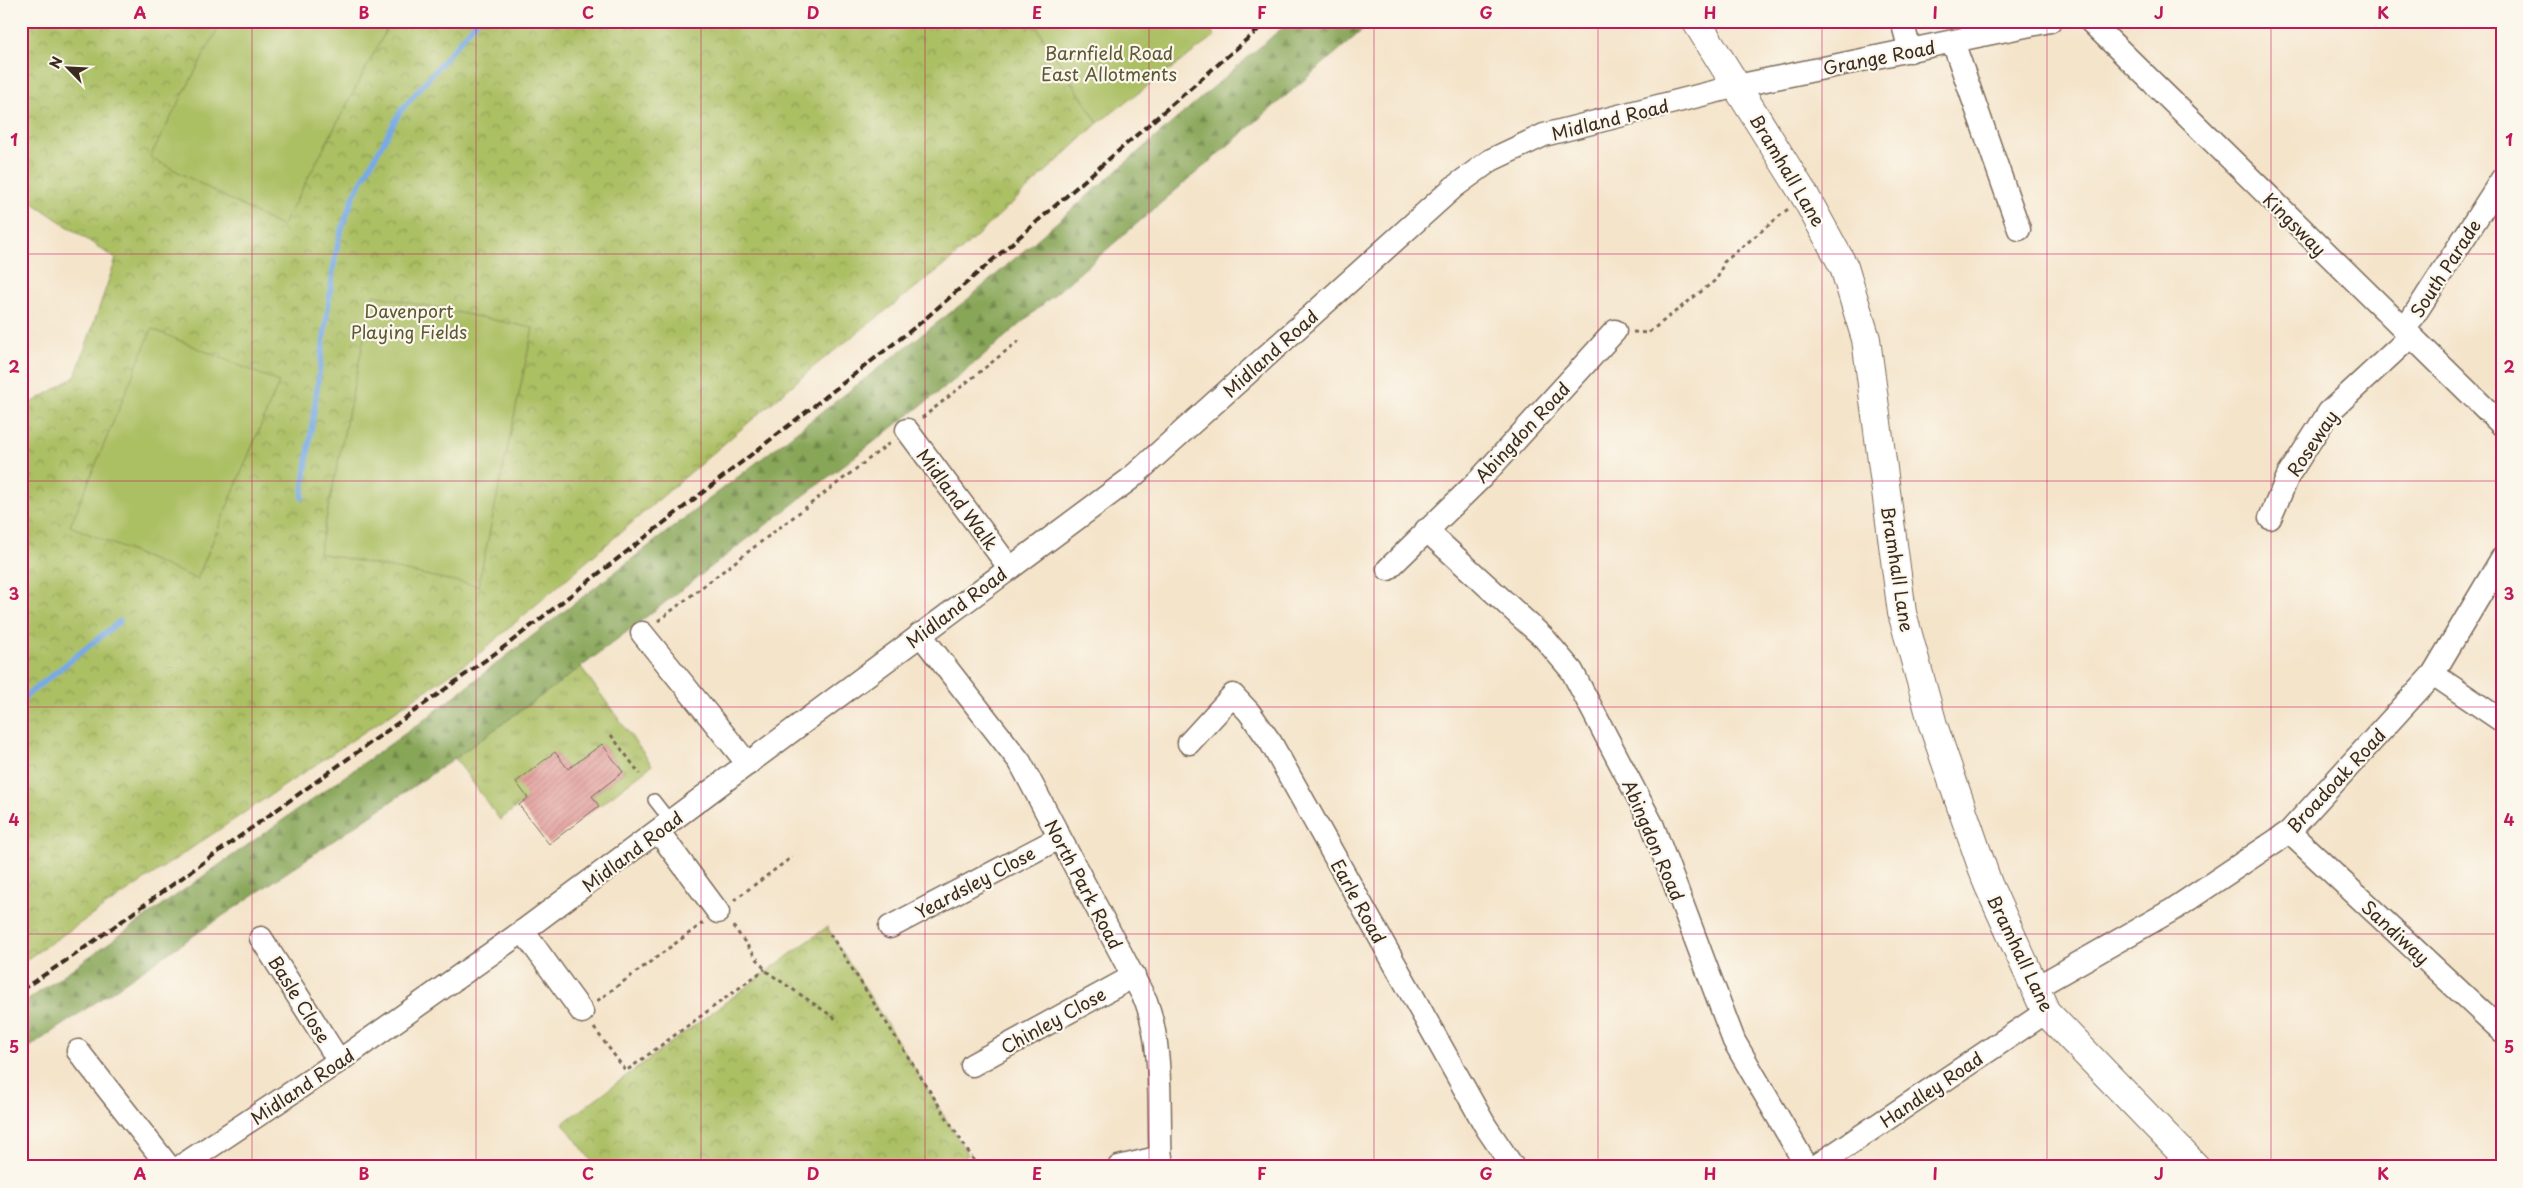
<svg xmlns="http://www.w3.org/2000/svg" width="2523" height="1188" font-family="'Playpen Sans',sans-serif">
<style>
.grass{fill:url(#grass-tufts);stroke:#737440}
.forest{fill:url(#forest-firs);stroke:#62683c}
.park{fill:url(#park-crowns);stroke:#737440}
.garden{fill:#abbf63;stroke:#737440}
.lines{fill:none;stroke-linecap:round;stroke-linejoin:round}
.stream{stroke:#78aae4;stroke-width:5.5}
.building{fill:url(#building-hatch)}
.service-casing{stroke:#7c6b5a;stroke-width:14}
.minor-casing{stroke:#7c6b5a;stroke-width:25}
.primary-casing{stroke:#7c6b5a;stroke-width:30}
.path{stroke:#7c6b5a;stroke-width:3;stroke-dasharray:4 4;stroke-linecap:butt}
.service{stroke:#fff;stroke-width:11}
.minor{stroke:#fff;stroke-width:22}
.primary{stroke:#fff;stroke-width:28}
.rail{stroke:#3b2a1e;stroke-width:4;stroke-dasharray:8 4;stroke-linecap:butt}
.grid{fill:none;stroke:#c2185b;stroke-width:1;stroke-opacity:0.55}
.labels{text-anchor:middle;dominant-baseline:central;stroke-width:4.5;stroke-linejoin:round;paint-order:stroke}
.park-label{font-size:18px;fill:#5d5733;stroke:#fbf7ec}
.street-label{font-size:18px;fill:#3b2a1e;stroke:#fbf7ec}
.neatline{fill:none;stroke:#c2185b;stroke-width:2}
.grid-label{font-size:16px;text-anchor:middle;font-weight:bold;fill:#c2185b}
</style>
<defs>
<pattern id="grass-tufts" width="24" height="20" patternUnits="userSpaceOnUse" patternTransform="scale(1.25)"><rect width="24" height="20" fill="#abbf63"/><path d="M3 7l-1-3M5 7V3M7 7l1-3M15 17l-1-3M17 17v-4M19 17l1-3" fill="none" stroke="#8c9b51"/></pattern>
<pattern id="forest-firs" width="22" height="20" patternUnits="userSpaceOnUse" patternTransform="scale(1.25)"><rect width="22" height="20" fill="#88a659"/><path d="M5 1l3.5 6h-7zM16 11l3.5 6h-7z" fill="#708749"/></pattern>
<pattern id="park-crowns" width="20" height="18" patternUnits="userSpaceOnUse" patternTransform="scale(1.25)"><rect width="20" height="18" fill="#abbf63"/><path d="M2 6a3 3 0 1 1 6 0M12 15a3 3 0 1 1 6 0" fill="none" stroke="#8c9b51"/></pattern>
<pattern id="building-hatch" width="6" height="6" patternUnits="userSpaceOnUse" patternTransform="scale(1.25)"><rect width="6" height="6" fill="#de8d8d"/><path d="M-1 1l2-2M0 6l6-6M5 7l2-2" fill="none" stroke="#b57373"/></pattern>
</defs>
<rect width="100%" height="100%" fill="#fbf7ec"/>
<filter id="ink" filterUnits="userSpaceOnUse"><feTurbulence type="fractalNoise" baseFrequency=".02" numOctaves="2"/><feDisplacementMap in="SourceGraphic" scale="10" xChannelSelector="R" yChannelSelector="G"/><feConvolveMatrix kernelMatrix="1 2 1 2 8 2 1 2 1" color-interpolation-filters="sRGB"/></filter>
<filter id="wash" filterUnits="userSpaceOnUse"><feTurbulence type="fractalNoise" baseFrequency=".0096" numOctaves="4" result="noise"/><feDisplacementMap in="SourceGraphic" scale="20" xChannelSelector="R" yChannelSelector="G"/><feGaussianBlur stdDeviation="1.12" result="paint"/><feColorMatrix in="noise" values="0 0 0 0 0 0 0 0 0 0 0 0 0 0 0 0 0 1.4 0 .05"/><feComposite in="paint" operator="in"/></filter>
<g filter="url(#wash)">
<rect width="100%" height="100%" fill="#f4e4ca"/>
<polygon class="grass" points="581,667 652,765 599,806 592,796 624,772 602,744 568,769 555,752 528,798 500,820 455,758"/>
<polygon class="forest" points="1290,21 1373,21 957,378 581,667 455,758 21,1053 21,1005 416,726 968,299"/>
<g class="park">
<polygon points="21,21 1033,21 1098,123 951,260 817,364 474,658 21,963 21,409 75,377 116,259 21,195"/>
<polygon points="827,927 968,1155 949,1167 596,1167 563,1123"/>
</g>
<g class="garden">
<polygon points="222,21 391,21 282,227 150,157"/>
<polygon points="1033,21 1205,21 1215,36 1098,123"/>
<polygon points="373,295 533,328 478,586 319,553"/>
<polygon points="152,329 279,382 197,579 70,526"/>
</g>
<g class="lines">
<g class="stream">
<polyline points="302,498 335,257 340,234 354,195 400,112 477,21"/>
<polyline points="21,700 120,621"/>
</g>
</g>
<g id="blocks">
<polygon class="building" points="602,744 623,772 592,796 599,806 549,844 519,805 528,798 516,782 555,752 568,769"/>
</g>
</g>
<g filter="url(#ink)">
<use href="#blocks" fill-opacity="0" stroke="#7c6b5a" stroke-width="1"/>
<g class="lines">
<g class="service-casing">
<polyline id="service" points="654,800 671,822"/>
</g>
<g class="minor-casing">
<g id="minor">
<polyline points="1902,21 1910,51"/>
<polyline points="2090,21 2502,425"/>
<polyline points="1953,42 2019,229"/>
<polyline points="2404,331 2502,179"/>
<polyline points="907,430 1009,567"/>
<polyline points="2270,518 2289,474 2329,412 2410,337"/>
<polyline points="1426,530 1544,638 1572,671 1652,824 1734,1041 1807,1167"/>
<polyline points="1388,569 1481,478 1615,331"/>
<polyline points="642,633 748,764"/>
<path d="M920 634 1020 762 1146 1001C1164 1050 1158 1115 1161 1167"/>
<polyline points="2433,674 2502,721"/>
<polyline points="1189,743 1233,695 1249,712 1271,743 1486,1127 1513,1167"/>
<polyline points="658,831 718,912"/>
<polyline points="2289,832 2502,1031"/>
<polyline points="890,927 1059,838"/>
<polyline points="523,931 582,1012"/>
<polyline points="261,938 339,1061"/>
<polyline points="2035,988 2174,909 2289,832 2433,674 2502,558"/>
<polyline points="78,1051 169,1167"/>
<polyline points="972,1065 1134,976"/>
<polyline points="180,1167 339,1061 523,931 1130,479 1454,187 1491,160 1544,135 1737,86 2050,21"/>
<polyline points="1119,1167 1161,1157"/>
<polyline points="1815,1167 2046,1012"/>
</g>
</g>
<g class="primary-casing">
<polyline id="primary" points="1696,21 1805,196 1844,267 1866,339 1902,613 1933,725 1988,884 2046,1012 2196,1167"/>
</g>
<g class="path">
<polyline points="1633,332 1648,333 1717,279 1724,262 1788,209"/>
<polyline points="922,418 1021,339"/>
<polyline points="658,621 891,442"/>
<polyline points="611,735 640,774"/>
<polyline points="734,900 792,857"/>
<polyline points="733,926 766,971 839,1021"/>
<polyline points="830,934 978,1167"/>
<polyline points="597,1001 703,923"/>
<polyline points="594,1028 626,1071 765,969"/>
</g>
<use href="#service" class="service"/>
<use href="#minor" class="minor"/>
<use href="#primary" class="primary"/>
<polyline class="rail" points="21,990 73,956 508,644 919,324 1268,21"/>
</g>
</g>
<path class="grid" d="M252 21V1167M476 21V1167M701 21V1167M925 21V1167M1149 21V1167M1374 21V1167M1598 21V1167M1822 21V1167M2047 21V1167M2271 21V1167M21 254H2502M21 481H2502M21 707H2502M21 934H2502"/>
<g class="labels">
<g class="park-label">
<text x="1109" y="52">Barnfield Road<tspan x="1109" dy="21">East Allotments</tspan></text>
<text x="409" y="310">Davenport<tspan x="409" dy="21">Playing Fields</tspan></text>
</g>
<g class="street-label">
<text transform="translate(1879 57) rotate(-11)">Grange Road</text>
<text transform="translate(1610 119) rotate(-14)">Midland Road</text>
<text transform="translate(1788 170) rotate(59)">Bramhall Lane</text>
<text transform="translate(2295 224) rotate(45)">Kingsway</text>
<text transform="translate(2445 268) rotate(-57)">South Parade</text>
<text transform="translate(1270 353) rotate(-42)">Midland Road</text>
<text transform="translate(1522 432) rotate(-47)">Abingdon Road</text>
<text transform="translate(2312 443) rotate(-56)">Roseway</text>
<text transform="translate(958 499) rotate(53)">Midland Walk</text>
<text transform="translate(1898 569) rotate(81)">Bramhall Lane</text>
<text transform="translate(956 607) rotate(-37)">Midland Road</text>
<text transform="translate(2336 780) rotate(-47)">Broadoak Road</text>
<text transform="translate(1654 840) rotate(67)">Abingdon Road</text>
<text transform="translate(632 851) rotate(-37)">Midland Road</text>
<text transform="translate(975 882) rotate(-28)">Yeardsley Close</text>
<text transform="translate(1084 884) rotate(62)">North Park Road</text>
<text transform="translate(1359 901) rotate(61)">Earle Road</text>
<text transform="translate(2396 932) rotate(43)">Sandiway</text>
<text transform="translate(2021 953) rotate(64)">Bramhall Lane</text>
<text transform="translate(300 999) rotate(58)">Basle Close</text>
<text transform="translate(1053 1020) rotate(-29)">Chinley Close</text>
<text transform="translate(302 1086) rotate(-34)">Midland Road</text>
<text transform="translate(1931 1089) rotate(-34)">Handley Road</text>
</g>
</g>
<rect width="2523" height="1188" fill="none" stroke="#fbf7ec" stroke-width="55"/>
<g transform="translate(68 68) rotate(294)" stroke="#fbf7ec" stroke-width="4" paint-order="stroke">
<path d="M0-4L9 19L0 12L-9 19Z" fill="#3b2a1e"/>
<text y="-8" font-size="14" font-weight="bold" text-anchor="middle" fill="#3b2a1e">N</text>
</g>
<rect x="28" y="28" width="2468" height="1132" class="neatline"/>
<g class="grid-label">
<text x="140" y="19">A</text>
<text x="364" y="19">B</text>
<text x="588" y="19">C</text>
<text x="813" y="19">D</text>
<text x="1037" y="19">E</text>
<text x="1262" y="19">F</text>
<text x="1486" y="19">G</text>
<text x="1710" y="19">H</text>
<text x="1935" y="19">I</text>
<text x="2159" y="19">J</text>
<text x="2383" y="19">K</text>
<text x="14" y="146">1</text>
<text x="2509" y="146">1</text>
<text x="14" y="373">2</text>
<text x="2509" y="373">2</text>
<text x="14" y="600">3</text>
<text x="2509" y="600">3</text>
<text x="14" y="826">4</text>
<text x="2509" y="826">4</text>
<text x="14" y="1053">5</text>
<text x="2509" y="1053">5</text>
<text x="140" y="1180">A</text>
<text x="364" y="1180">B</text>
<text x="588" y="1180">C</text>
<text x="813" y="1180">D</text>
<text x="1037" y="1180">E</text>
<text x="1262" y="1180">F</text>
<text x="1486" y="1180">G</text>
<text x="1710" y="1180">H</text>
<text x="1935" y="1180">I</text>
<text x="2159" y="1180">J</text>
<text x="2383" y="1180">K</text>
</g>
</svg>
